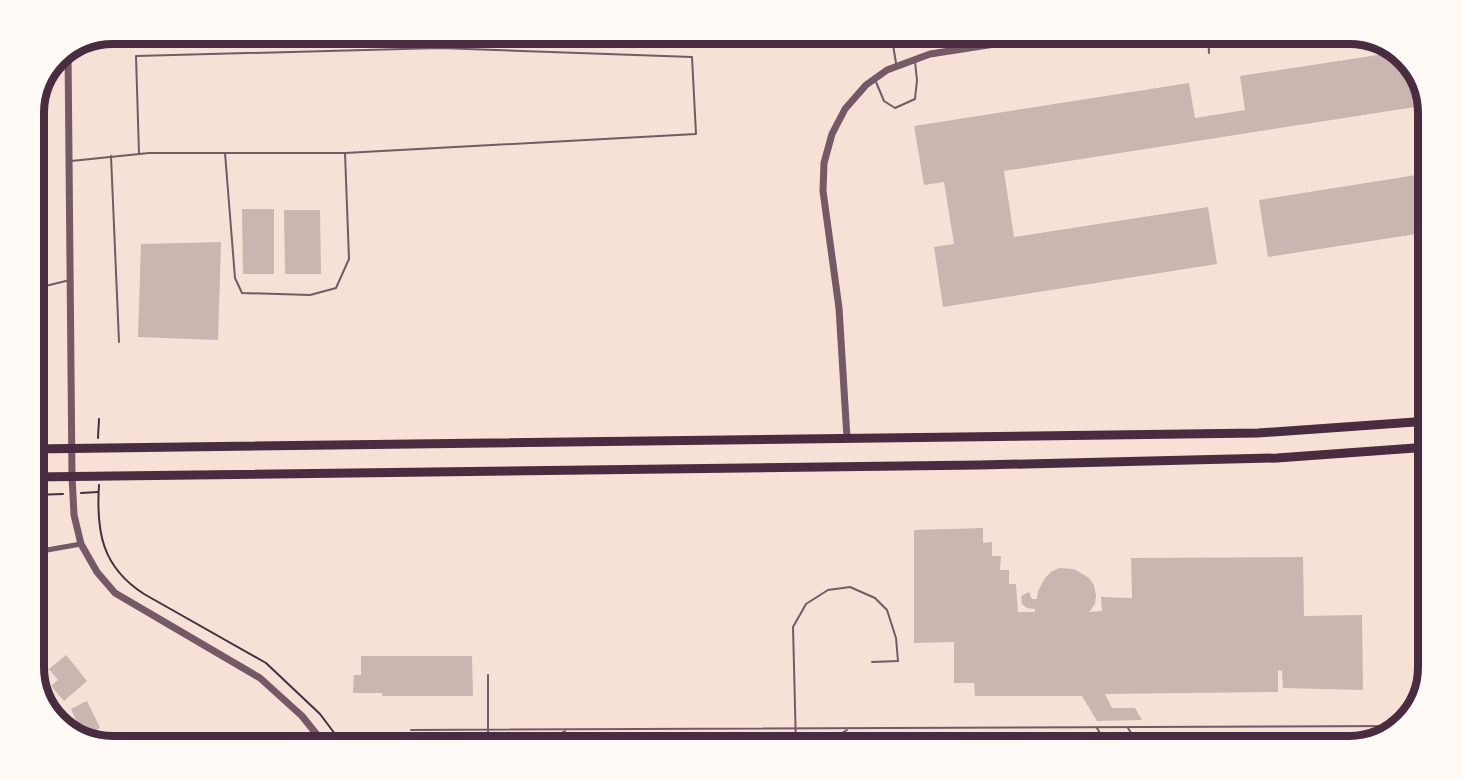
<svg xmlns="http://www.w3.org/2000/svg" width="1462" height="779" font-family="Roboto,sans-serif">
<style>
.building{fill:#ccb4b1}
.lines{fill:none;stroke-linecap:round;stroke-linejoin:round}
.path{stroke:#4a2c40;stroke-width:2}
.service{stroke:#755966;stroke-width:2}
.minor{stroke:#755966;stroke-width:5}
.tertiary{stroke:#755966;stroke-width:7}
.trunk{stroke:#4a2c40;stroke-width:9}
.rim{fill:none;stroke:#4a2c40;stroke-width:8}
</style>
<rect width="100%" height="100%" fill="#f7e1d7"/>
<g class="building">
<polygon points="1397,52 1416,69 1428,105 1004,171 1014,237 1208,207 1217,264 943,307 934,247 954,244 944,182 924,185 914,126 1189,83 1195,118 1245,110 1240,76"/>
<polygon points="1429,173 1429,232 1268,257 1259,200"/>
<polygon points="242,209 274,209 274,274 243,274"/>
<polygon points="284,210 320,210 321,274 285,274"/>
<polygon points="221,242 218,340 138,337 141,244"/>
<polygon points="983,528 983,543 992,542 992,556 1001,556 1000,570 1009,570 1009,584 1016,584 1018,612 1035,612 1035,609 1027,608 1022,604 1021,596 1029,592 1032,599 1037,599 1038,591 1045,578 1051,572 1059,568 1074,569 1089,578 1094,585 1096,596 1095,604 1089,612 1102,611 1101,597 1132,598 1131,558 1303,557 1304,616 1362,615 1363,690 1283,688 1282,671 1278,670 1278,692 1105,694 1112,708 1135,708 1142,720 1097,721 1082,696 975,696 974,683 954,683 954,642 914,643 914,530"/>
<polygon points="33,628 48,642 38,653 42,657 33,666"/>
<polygon points="66,655 87,681 64,701 51,686 58,680 49,669"/>
<polygon points="361,656 472,656 473,696 382,696 382,693 353,693 354,675 361,675"/>
<polygon points="87,701 100,728 92,732 96,741 95,742 80,738 76,731 80,729 71,709"/>
</g>
<g class="lines">
<g class="path">
<polyline points="98,438 99,419"/>
<path d="M99 485C96 532 102 567 144 594L266 663 320 714 344 746"/>
<polyline points="81,493 98,492"/>
<polyline points="33,495 63,494"/>
</g>
<g class="service">
<polyline points="891,33 896,63"/>
<polyline points="1208,33 1209,53"/>
<polyline points="876,82 884,101 895,108 915,99 917,80 915,62"/>
<polyline points="139,154 136,56 440,48 692,57 696,134 345,153"/>
<polyline points="111,156 119,342"/>
<polyline points="71,161 149,153 345,153 349,259 336,288 310,295 242,293 235,278 225,153"/>
<polyline points="33,289 70,280"/>
<polyline points="1097,728 1107,746"/>
<polyline points="1128,728 1139,746"/>
<polyline points="411,730 1398,726"/>
<polyline points="488,746 488,675"/>
<polyline points="539,746 565,731"/>
<polyline points="796,746 793,627 806,604 828,590 850,587 875,598 887,610 896,638 898,661 872,662"/>
<polyline points="820,746 847,730"/>
</g>
<polyline class="minor" points="33,549 47,550 81,544"/>
<g class="tertiary">
<polyline points="68,51 72,476 74,515 81,544 97,572 115,593 260,678 302,716 326,746"/>
<polyline points="847,438 839,308 823,191 824,163 832,134 845,109 866,85 887,70 930,54 1067,33"/>
</g>
<g class="trunk">
<polyline points="33,449 1258,433 1429,421"/>
<polyline points="33,477 980,465 1277,458 1429,447"/>
</g>
</g>
<path d="M0 0H1462V779H0ZM113 44H1349A69 69 0 0 1 1418 113V667A69 69 0 0 1 1349 736H113A69 69 0 0 1 44 667V113A69 69 0 0 1 113 44Z" fill="#fffaf5" fill-rule="evenodd"/>
<path class="rim" d="M113 44H1349A69 69 0 0 1 1418 113V667A69 69 0 0 1 1349 736H113A69 69 0 0 1 44 667V113A69 69 0 0 1 113 44Z"/>
</svg>
